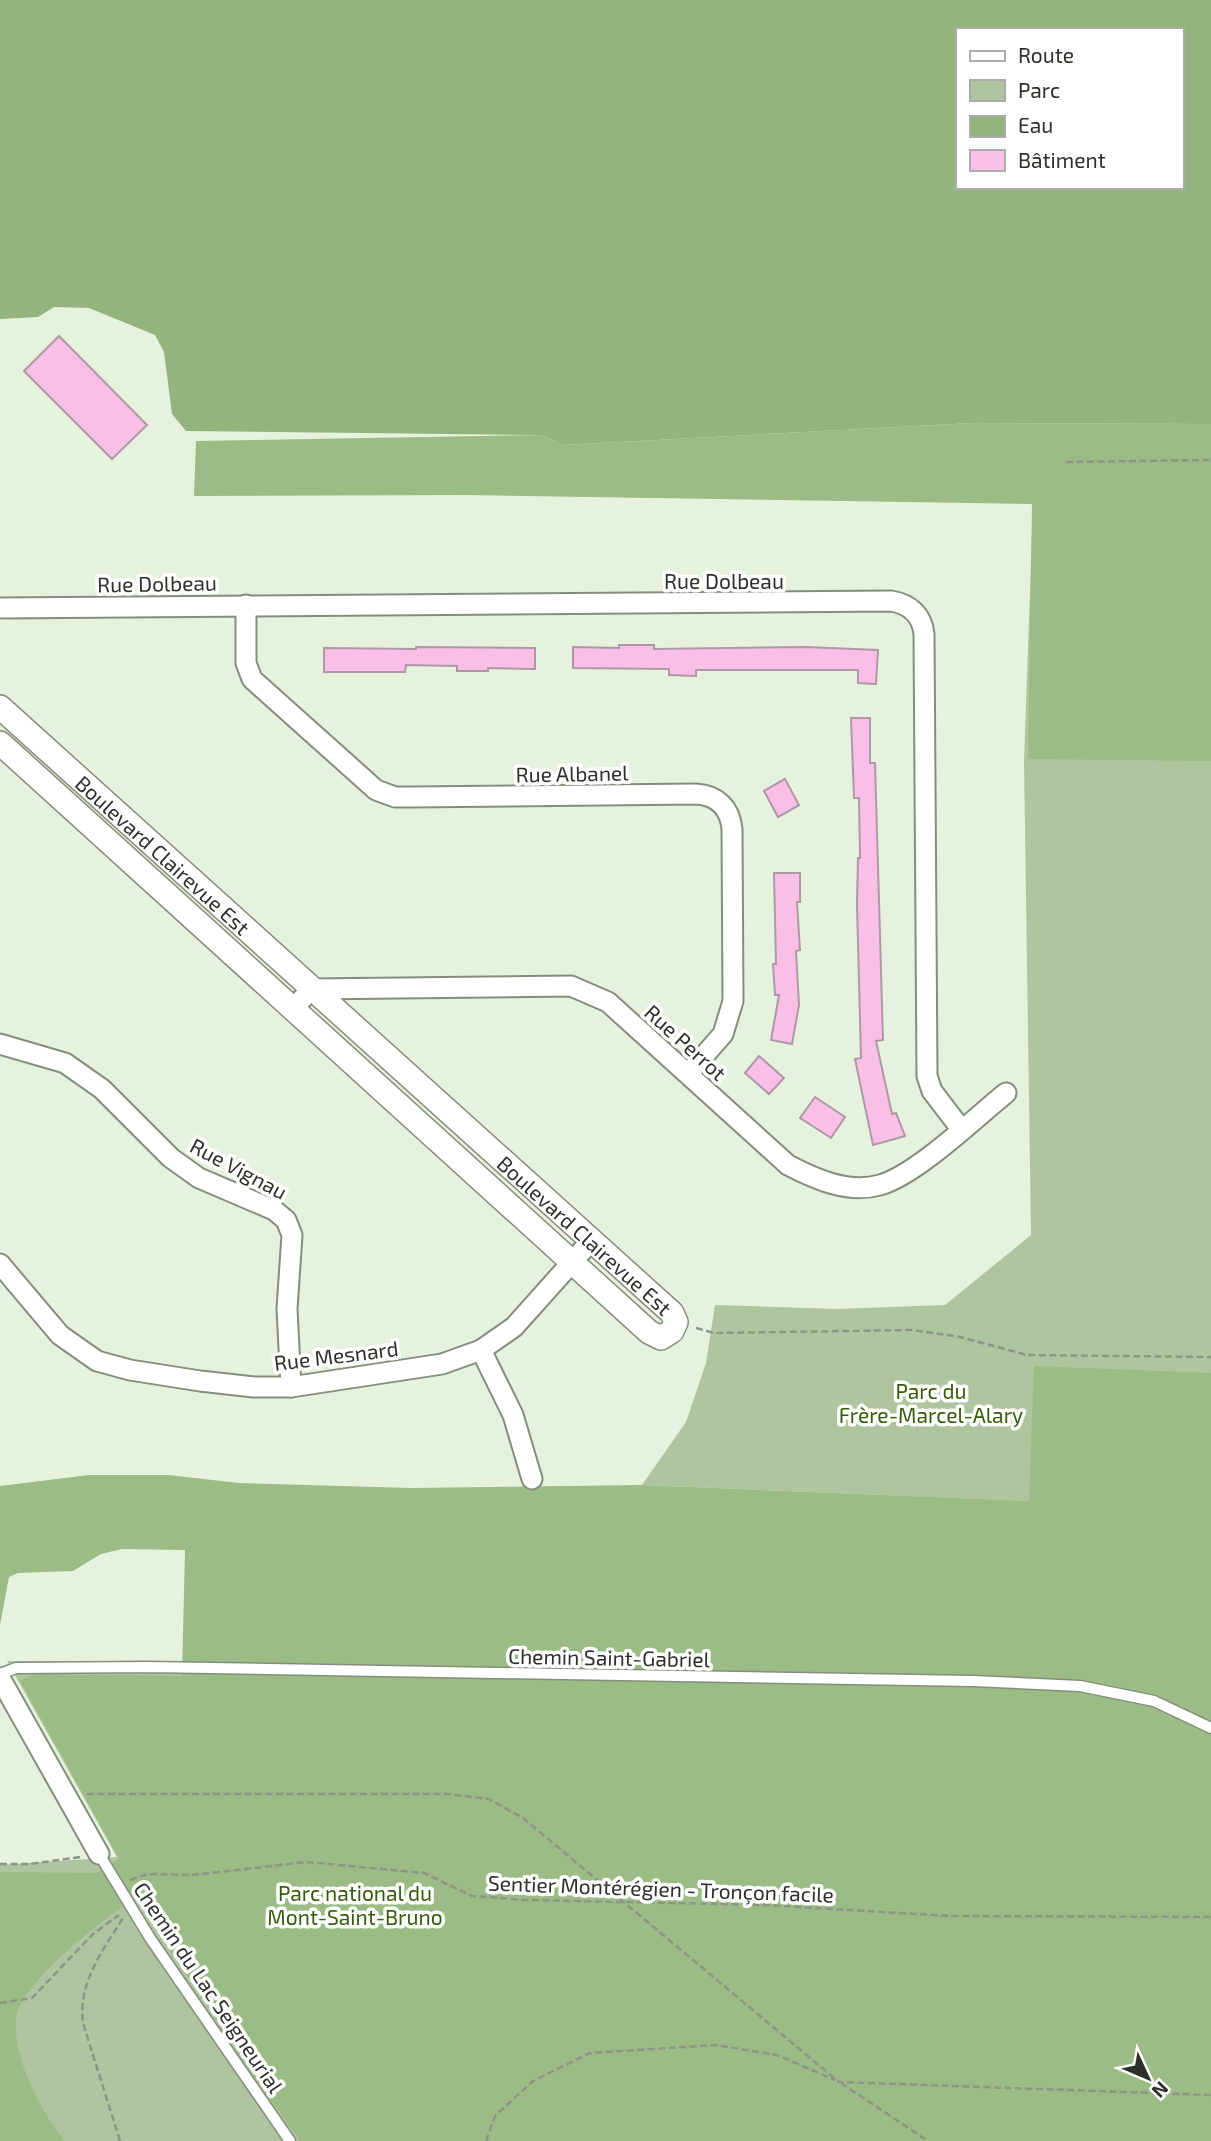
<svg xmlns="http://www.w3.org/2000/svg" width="1211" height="2141" font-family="'Exo 2',sans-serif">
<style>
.green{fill:#afc59f}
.forest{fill:#9cbc85}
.water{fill:#94b47d;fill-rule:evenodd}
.building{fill:#fabfe6;stroke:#ad99a6;stroke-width:2}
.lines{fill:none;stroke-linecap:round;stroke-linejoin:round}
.service-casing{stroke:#848e7c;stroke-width:13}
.minor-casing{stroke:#848e7c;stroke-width:23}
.tertiary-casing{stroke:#848e7c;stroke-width:26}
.path{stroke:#8c9587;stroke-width:2.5;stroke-dasharray:7 3.5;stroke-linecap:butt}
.service{stroke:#fff;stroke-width:10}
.minor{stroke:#fff;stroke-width:19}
.tertiary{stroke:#fff;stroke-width:23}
.labels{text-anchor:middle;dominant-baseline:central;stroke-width:7;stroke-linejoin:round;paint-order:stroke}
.street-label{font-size:21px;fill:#2c3029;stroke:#fff}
.park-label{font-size:21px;fill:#355b08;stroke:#fff}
</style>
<rect width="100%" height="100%" fill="#e6f2de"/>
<polygon class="green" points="1034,478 1211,478 1211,2141 0,2141 0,1865 117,1857 7,1661 183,1661 900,1682 1027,1501 642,1485 686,1422 706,1363 715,1305 836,1309 945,1305 1031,1235 1024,761"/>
<g class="forest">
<polygon points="972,423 1211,424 1211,761 1028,759 1032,504 467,495 194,496 196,441 541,435 564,445"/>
<path d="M1034 1366 1211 1373V2141H300L248 2068 135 1898C104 1918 21 1982 16 2018 12 2057 41 2112 65 2141H0V1872L96 1873 119 1859 20 1681 34 1674 182 1676 185 1550 122 1549 101 1554 73 1571 18 1573 9 1577 0 1625V1486L89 1475H168L239 1483 411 1488 642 1485 1029 1501Z"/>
</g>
<path class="water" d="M0 0H1211V424L972 423 564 445 541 435 186 431 172 414 164 352 155 335 89 308 54 307 38 317 0 319ZM957 30H1181V187H957Z"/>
<g class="building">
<polygon points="59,336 147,425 112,459 24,371"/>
<polygon points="619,645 654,645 654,649 806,647 878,650 876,684 858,683 858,670 696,670 696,676 669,675 669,669 573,668 573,647 619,648"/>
<polygon points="416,647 535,648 535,669 488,668 488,671 457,671 457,666 406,665 405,672 324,672 324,648 416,649"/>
<polygon points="851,718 870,718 870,763 875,763 883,1040 876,1041 892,1114 896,1113 905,1136 873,1145 855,1059 861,1058 857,904 858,858 860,858 859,798 854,798"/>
<polygon points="785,779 799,805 778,817 764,791"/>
<polygon points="774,873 800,873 800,902 797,902 800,950 796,951 799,1005 792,1044 771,1040 779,995 775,995 773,964 776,964"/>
<polygon points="759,1056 784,1078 769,1094 745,1073"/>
<polygon points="815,1097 845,1117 831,1138 800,1118"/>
</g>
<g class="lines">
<g class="service-casing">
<g id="service">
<polyline points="0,1674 16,1668 149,1667 973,1681 1080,1686 1154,1701 1211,1728"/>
<polyline points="99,1854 150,1938 290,2141"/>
</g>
</g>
<g class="minor-casing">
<g id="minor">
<path d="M246 605V663L252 679 376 790 395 797H412L696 794C717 795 730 808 732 829L733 1001 723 1034 688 1074"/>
<path d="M0 608 891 601C910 604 922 615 924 634L927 1076 932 1091 961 1129"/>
<path d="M294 1008 311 989 571 986 608 1002 788 1165C815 1179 848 1194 880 1185 916 1175 975 1118 1006 1093"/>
<polyline points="0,1044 65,1063 102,1089 171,1158 199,1178 274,1210 286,1220 292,1235 287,1309 291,1387"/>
<polyline points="0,1264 60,1335 97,1361 130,1370 200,1381 254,1387 291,1387 442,1364 481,1350 514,1327 590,1242"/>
<polyline points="481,1350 513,1415 532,1479"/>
<polyline points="0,1678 99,1854"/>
</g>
</g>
<g class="tertiary-casing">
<g id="tertiary">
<path id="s1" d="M0 707 672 1313 676 1322 672 1331 661 1338 649 1332 0 743"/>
</g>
</g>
<g class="path">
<polyline points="1066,462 1211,460"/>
<polyline points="696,1328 714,1333 913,1330 960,1337 1027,1355 1211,1357"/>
<polyline points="87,1794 448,1794 489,1799 523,1818 839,2082 1211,2095"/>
<polyline points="0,1864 30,1864 80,1857"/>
<polyline points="130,1880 148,1874 193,1875 307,1862 424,1873 472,1896 526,1900 764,1905 951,1916 1211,1917"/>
<polyline points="0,2003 32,1998 93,1934 119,1915"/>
<polyline points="841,2083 928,2141"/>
<path d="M120 2141 83 2023C78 1982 102 1952 123 1918"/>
<polyline points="486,2141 495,2116 533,2081 590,2053 716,2045 777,2055 835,2080"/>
</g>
<use href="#service" class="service"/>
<use href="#minor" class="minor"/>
<use href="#tertiary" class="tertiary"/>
</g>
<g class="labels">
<g class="street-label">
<text x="724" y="580">Rue Dolbeau</text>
<text transform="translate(157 583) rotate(-1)">Rue Dolbeau</text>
<text transform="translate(572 773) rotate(-1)">Rue Albanel</text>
<text stroke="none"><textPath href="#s1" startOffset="220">Boulevard Clairevue Est</textPath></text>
<text transform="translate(686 1042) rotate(42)">Rue Perrot</text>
<text transform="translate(239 1168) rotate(28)">Rue Vignau</text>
<text stroke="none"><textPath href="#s1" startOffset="788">Boulevard Clairevue Est</textPath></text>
<text transform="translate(336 1355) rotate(-7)">Rue Mesnard</text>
<text transform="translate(609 1657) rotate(1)">Chemin Saint-Gabriel</text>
<text transform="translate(661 1888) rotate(2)">Sentier Montérégien - Tronçon facile</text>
<text transform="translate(209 1987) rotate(56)">Chemin du Lac Seigneurial</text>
</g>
<g class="park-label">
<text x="931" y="1390">Parc du<tspan x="931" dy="24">Frère-Marcel-Alary</tspan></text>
<text x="355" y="1892">Parc national du<tspan x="355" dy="24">Mont-Saint-Bruno</tspan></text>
</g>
</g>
<rect x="956" y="28" width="228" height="161" fill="#ffffff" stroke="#abaca9" stroke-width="2"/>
<rect x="970" y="51" width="35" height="10" fill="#ffffff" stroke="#abaca9" stroke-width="2"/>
<text x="1018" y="63" font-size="21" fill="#2c3029">Route</text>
<rect x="970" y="80" width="35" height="21" fill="#afc59f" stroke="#abaca9" stroke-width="2"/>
<text x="1018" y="98" font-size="21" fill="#2c3029">Parc</text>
<rect x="970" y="116" width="35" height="21" fill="#94b47d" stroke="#abaca9" stroke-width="2"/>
<text x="1018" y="133" font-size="21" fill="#2c3029">Eau</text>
<rect x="970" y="150" width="35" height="21" fill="#fabfe6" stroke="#abaca9" stroke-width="2"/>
<text x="1018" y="168" font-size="21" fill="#2c3029">Bâtiment</text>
<g transform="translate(1148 2078) rotate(134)" stroke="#ffffff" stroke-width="5" paint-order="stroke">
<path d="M0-5L12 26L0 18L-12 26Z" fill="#2c3029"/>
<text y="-10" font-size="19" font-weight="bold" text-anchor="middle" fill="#2c3029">N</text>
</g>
</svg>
